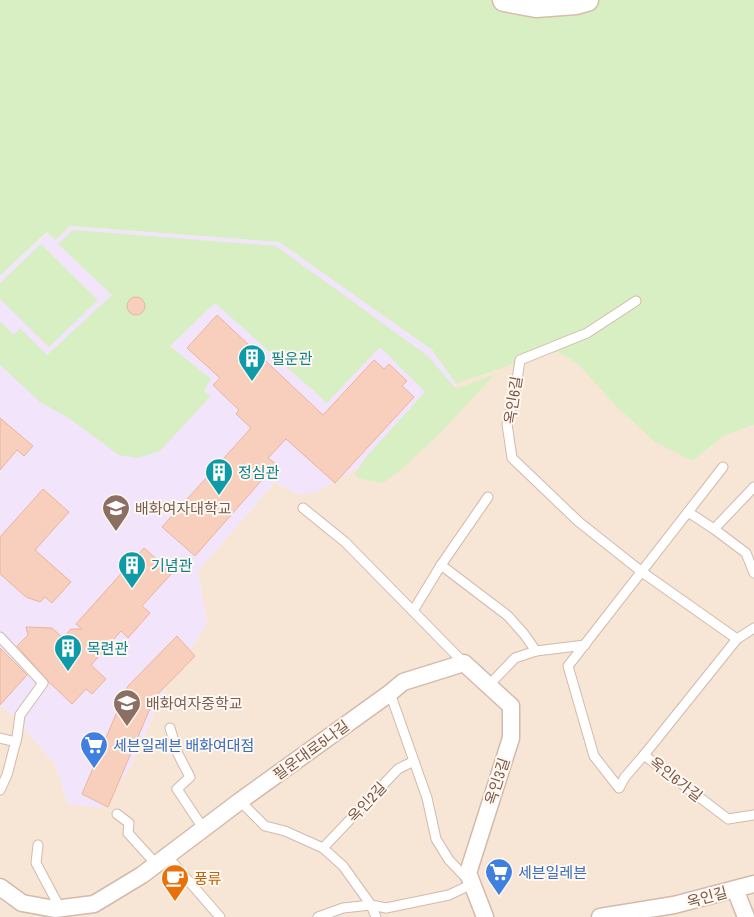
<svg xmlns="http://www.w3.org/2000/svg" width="754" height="917" font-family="'Archivo Narrow','Noto Sans KR',sans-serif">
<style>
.residential{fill:#f7e5d5}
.education{fill:#f1e4fb}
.green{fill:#d8efc4}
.building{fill:#f7cfbc;stroke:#ecb49b}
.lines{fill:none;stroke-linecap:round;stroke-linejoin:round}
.lane-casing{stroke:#d3baab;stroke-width:11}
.street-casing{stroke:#d3baab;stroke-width:19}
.secondary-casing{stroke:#d9bcab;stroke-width:25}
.lane{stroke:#fff;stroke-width:9}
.street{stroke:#fff;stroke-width:16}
.secondary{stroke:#fff;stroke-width:22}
.labels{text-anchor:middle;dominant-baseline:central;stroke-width:4;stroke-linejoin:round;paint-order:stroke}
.culture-label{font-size:15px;fill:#0d838f;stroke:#fff8f0;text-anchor:start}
.street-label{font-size:15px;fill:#7d5748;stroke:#fff8f0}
.education-label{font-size:15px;fill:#785e54;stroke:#fff8f0;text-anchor:start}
.shop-label{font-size:15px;fill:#366cbe;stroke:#fff8f0;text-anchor:start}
.food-label{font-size:15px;fill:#c56008;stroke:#fff8f0;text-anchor:start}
</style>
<rect width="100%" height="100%" fill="#fff4e8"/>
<polygon class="residential" points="558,352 579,365 693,461 725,435 754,425 754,917 0,917 0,705 15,718 55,764 68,804 130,768 165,689 207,623 198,571 275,482 297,494 399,443 456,384 534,357"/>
<polygon class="education" points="70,226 279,242 432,350 456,384 399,443 326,487 314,493 297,494 275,482 198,571 207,623 165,689 130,768 101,808 68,804 55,764 15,718 0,705 0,276 48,232 55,239"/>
<g class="green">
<polygon points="0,0 754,0 754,425 725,435 693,461 655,442 616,406 579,365 558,352 534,357 456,384 432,350 279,242 70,226 55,240 47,232 0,276"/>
<polygon points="73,230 276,246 428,356 456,389 495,374 444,429 403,468 383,483 361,479 354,475 366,457 425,392 380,347 327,403 215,303 170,346 211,379 204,391 211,396 160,451 138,458 119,455 67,417 40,402 0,365 0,321 14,335 20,328 47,355 112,295 58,244"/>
<polygon points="41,244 98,300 49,347 0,299 0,283"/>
</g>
<g class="building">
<circle cx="136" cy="306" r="9"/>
<polygon points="217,315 323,415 374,360 384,369 389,364 407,381 402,386 414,397 335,483 286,439 268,458 276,464 195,556 162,527 251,428 236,414 239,410 213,385 220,378 187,348"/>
<polygon points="0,418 33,446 24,456 17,450 0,470"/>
<polygon points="43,489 69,512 35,550 71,582 52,603 45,597 40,602 26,597 0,574 0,537"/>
<polygon points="144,548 172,573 142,606 150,613 128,638 121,631 91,665 106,679 92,694 86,689 72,704 49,682 17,646 28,635 26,627 52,628 63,638 71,629 82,629 76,624"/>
<polygon points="177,636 195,656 155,697 108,807 82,794 128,686"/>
<polygon points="0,648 27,675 0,705"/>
</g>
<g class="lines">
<g class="lane-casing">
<g id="lane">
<polyline points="636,301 587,333 520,360 515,393 507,424 512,458 579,522 642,572 737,639"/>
<polyline points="723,467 568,666 594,756 619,788 625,777 644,755 728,819 754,815"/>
<polyline points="754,487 714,529 746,553 754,573"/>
<polyline points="303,508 345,542 464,663"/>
<polyline points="688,512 714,529"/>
<polyline points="441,565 508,616 524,634 536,651 585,645"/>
<polyline points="413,611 441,565 488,497"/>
<polyline points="0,637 43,683 20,715 17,737 7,775 0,790"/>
<polyline points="489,685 515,658 536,651"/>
<polyline points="170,728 178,754 190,777 177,789 203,828"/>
<polyline points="0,738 16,742"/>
<polyline points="644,755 737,639 754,628"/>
<polyline points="240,801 265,826 285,831 323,848 343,866 371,905 376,917"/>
<polyline points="117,814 129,823 128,833 156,864"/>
<polyline points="38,845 36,863 60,908"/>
<polyline points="323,848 398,769 414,761"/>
<polyline points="167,856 220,917"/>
<polyline points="318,917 343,908 371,905 386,908 449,895 472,884 449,860 436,839 427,798 390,693"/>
</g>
</g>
<g class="street-casing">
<g id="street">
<polyline points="0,887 22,903 55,909 94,904 142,875 240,801 390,693 403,682 464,663 511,706 511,738 468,873 485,917"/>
<polyline points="735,889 746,917"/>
<polyline points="600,917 674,905 754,884"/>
</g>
</g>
<g class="secondary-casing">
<polyline id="secondary" points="504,0 536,6 576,3 587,0"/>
</g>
<use href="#lane" class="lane"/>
<use href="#street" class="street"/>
<use href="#secondary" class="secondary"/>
</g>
<defs>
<g id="building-pin" transform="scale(1.4375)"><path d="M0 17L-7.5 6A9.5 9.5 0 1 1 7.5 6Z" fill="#0f9aa8" stroke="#fff8f0"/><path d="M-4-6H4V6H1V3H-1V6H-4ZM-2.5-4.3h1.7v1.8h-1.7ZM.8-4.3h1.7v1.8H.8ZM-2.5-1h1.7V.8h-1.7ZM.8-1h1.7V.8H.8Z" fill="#fff"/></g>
<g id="university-pin" transform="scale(1.4375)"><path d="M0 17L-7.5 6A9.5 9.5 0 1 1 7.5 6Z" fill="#8d6e63" stroke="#fff8f0"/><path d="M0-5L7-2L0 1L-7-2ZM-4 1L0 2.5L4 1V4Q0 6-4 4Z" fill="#fff"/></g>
<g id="school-pin" transform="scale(1.4375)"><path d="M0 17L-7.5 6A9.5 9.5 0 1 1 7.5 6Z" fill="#8d6e63" stroke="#fff8f0"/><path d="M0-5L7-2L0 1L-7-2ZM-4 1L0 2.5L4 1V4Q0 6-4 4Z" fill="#fff"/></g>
<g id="supermarket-pin" transform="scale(1.4375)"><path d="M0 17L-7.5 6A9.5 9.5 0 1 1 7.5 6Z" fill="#3f7fe0" stroke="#fff8f0"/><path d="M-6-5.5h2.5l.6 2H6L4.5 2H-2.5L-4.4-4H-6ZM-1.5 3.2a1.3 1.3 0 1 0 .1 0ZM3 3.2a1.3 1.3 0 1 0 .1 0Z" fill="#fff"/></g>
<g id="cafe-pin" transform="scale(1.4375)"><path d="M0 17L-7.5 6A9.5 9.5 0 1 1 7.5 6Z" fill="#e8710a" stroke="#fff8f0"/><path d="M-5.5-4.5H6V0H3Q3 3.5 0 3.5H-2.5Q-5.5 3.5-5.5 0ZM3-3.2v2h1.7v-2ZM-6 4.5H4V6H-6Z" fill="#fff"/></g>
</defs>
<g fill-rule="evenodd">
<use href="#building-pin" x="252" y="358"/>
<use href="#building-pin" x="219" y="472"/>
<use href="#university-pin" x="116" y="508"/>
<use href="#building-pin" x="132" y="565"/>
<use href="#building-pin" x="68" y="648"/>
<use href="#school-pin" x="127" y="703"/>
<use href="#supermarket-pin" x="94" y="745"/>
<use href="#supermarket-pin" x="499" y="872"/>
<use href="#cafe-pin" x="175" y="878"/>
</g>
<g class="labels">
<g class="culture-label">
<text x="271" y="358">필운관</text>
<text x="238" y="472">정심관</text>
<text x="151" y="565">기념관</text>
<text x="87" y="648">목련관</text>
</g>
<g class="street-label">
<text transform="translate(513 400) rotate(-81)">옥인6길</text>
<text transform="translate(311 750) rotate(-36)">필운대로5나길</text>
<text transform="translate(676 779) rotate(38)">옥인6가길</text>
<text transform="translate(497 781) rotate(-72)">옥인3길</text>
<text transform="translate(367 802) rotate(-47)">옥인2길</text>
<text transform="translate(707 897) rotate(-15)">옥인길</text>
</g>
<g class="education-label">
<text x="135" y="508">배화여자대학교</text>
<text x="146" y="703">배화여자중학교</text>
</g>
<g class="shop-label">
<text x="113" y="745">세븐일레븐 배화여대점</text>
<text x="518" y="872">세븐일레븐</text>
</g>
<g class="food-label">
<text x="194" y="878">풍류</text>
</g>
</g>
</svg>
